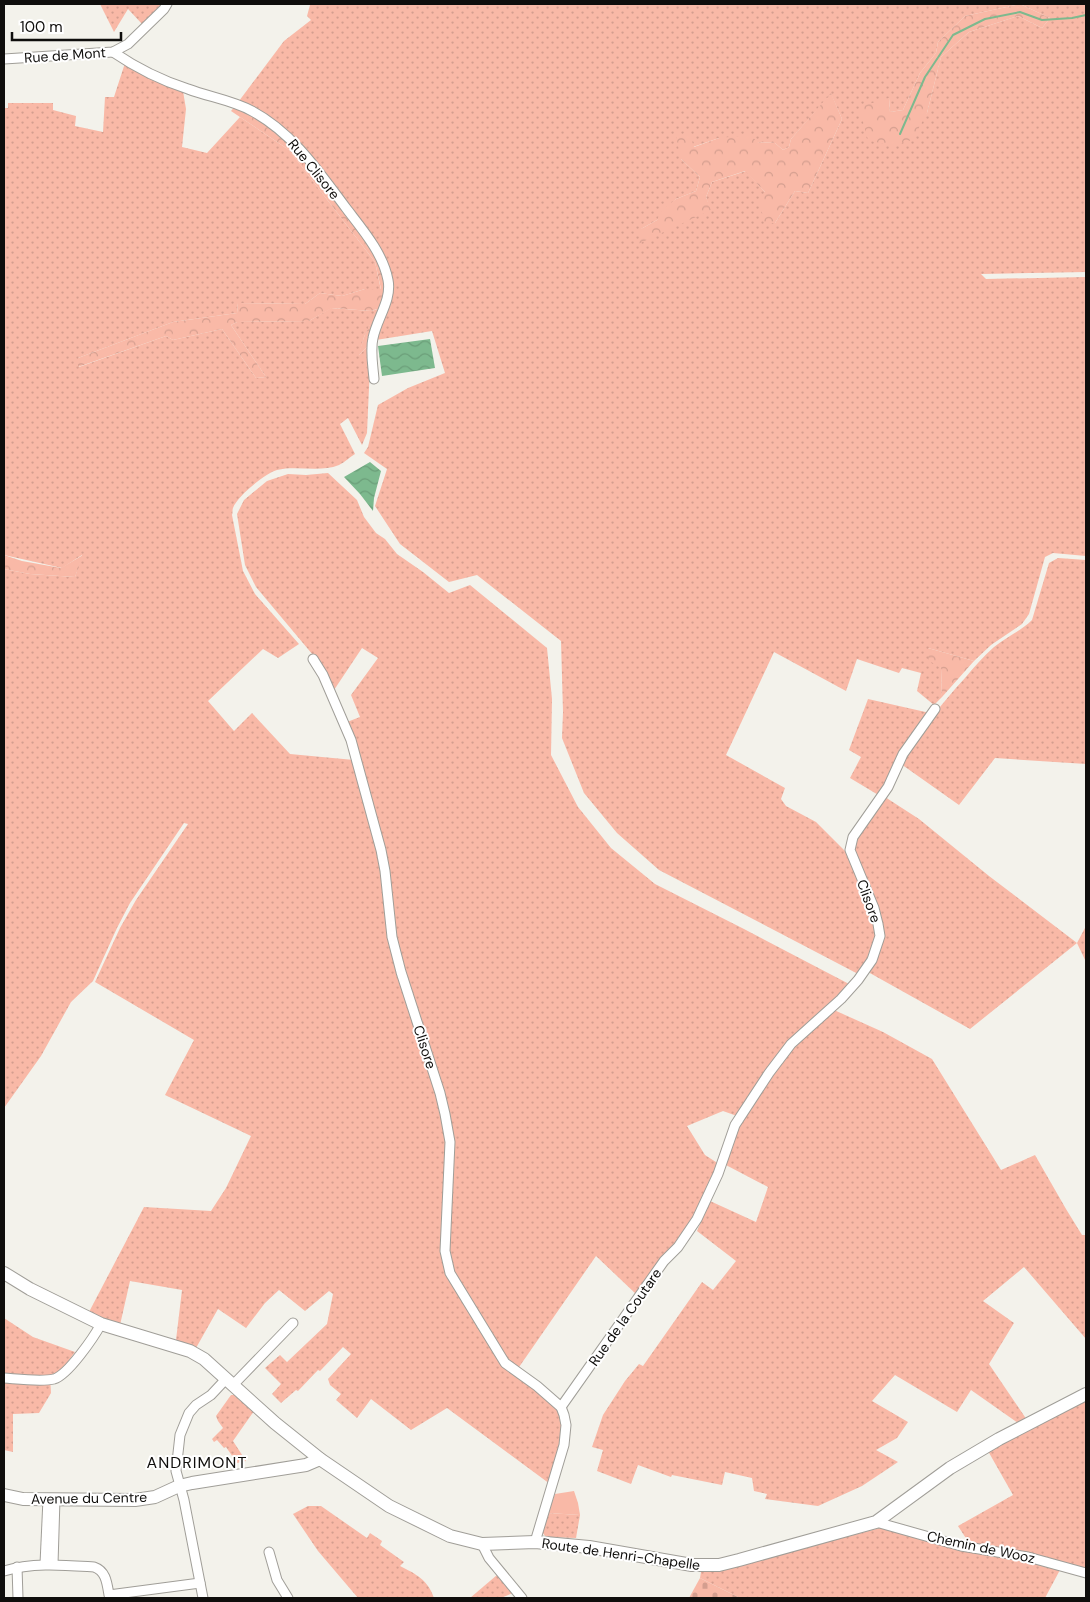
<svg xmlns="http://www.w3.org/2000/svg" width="1090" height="1602" font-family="'DM Sans',sans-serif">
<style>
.grass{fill:url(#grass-dots);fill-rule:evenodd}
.forest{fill:url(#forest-crowns)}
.cemetery{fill:url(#cemetery-stones)}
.pitch{fill:#f9b9a7}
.water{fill:url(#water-waves)}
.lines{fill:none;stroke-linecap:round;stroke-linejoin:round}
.stream{stroke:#7db98e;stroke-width:2}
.street-casing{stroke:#a09e98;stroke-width:11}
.secondary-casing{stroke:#a09e98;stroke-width:14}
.street{stroke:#fff;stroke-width:9}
.secondary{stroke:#fff;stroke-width:12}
.labels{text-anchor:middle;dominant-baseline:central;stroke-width:4;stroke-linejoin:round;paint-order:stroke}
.street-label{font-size:14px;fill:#0f0e0c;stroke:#fff}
.quarter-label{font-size:16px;letter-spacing:1px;fill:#0f0e0c;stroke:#fff}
</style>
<defs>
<pattern id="grass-dots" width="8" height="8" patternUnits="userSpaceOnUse" patternTransform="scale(1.25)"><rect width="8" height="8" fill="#f9b9a7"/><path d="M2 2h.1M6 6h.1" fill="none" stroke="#d49e8f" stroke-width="1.8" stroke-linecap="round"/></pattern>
<pattern id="forest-crowns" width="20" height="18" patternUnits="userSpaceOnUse" patternTransform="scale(1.25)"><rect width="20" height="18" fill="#f9b9a7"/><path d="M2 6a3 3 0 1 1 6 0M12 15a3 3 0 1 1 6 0" fill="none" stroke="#d49e8f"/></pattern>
<pattern id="cemetery-stones" width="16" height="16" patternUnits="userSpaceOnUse" patternTransform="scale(1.25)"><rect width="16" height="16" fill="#f9b9a7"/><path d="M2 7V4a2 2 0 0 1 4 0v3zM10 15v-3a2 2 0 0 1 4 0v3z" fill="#d49e8f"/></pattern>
<pattern id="water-waves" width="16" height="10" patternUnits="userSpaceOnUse" patternTransform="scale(1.25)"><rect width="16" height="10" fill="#7db98e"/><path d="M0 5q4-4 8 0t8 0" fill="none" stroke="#6b9e79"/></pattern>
</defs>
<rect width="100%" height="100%" fill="#f3f2eb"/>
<g class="grass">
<polygon points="100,4 163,4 143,25 128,9 114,32"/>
<path d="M308 4H1020L965 16 938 42 936 53 920 73 903 110 890 112 889 98 868 139 927 113 941 57 969 32 1018 16 1042 28 1050 18 1020 4H1086V272L981 274 986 279 1086 277V556L1053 553 1045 557 1029 614 1022 624 991 645 974 661 928 648 941 668 942 697 934 705 917 691 921 673 902 668 899 673 857 659 846 691 774 652 726 755 785 788 781 799 786 806 816 822 848 854 870 905 878 936 873 952 860 975 659 870 617 833 584 793 562 738 563 712 561 641 477 575 449 582 400 544 375 506 387 469 364 453 368 447 378 405 408 388 445 373 432 331 376 340 391 286 310 156 239 101 284 41 311 20 307 16 310 5ZM831 94 842 119 808 193 795 191 775 223 765 192 746 171 712 182 706 197 710 210 641 229 657 220 676 199 696 191 700 177 681 159 693 147 719 138 757 142 775 143 783 150 789 147 791 139Z"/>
<path d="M125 63 183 91 186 109 182 147 207 153 240 117 289 150 375 262 381 290 365 289 342 296 320 293 305 304 238 303 237 313 173 322 78 358 79 367 166 336 173 340 222 329 256 378 266 377 231 325 237 322 309 321 331 308 371 311 378 309 364 337 359 355 371 343 367 433 362 445 348 418 340 424 355 454C350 457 345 462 339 465 319 473 297 465 277 470 266 473 237 496 233 508 232 510 233 513 232 515L243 571 255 594 299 644 278 658 263 649 208 701 234 731 252 713 290 754 354 760 379 853 388 931 440 1100 446 1132 442 1247 445 1270 471 1311 500 1361 556 1405 565 1427 550 1484 447 1408 411 1430 371 1399 357 1418 336 1400 341 1394 330 1385 328 1379 351 1354 343 1347 320 1371 318 1370 298 1391 296 1390 281 1403 272 1394 281 1384 265 1368 280 1355 287 1362 327 1324 333 1294 329 1291 305 1311 279 1290 265 1303 246 1328 218 1309 196 1348 176 1340 182 1290 130 1281 120 1325 89 1312 144 1207 211 1211 226 1188 251 1136 165 1095 194 1040 95 982 120 928 136 900 188 824 184 823 130 903 117 928 93 981 71 1002 41 1056 4 1108V569L30 574 75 577 82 555 62 568 4 555V108H8V103H53V110L76 116 75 126 103 132 105 97H114Z"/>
<polygon points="328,473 357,500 364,517 376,533 385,539 397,554 423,572 449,593 470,585 547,648 552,699 551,755 578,807 611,848 655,884 744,929 851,985 785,1046 737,1116 723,1111 687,1126 705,1155 719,1164 690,1226 637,1295 596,1256 517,1370 509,1363 448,1262 454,1157 393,930 387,871 347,722 360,717 351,695 378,658 362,648 334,690 318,661 256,587 245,565 237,514 244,500 267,481 288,474 306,475"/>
<path d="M1058 558 1086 560V764L995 758 959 805 901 764C919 732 941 704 965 678 974 667 984 656 994 647 1006 637 1021 631 1032 620L1049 563Z"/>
<polygon points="868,699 930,713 880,796 850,778 861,757 849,750"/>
<polygon points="885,797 919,819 989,876 1077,943 1086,926 1086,962 1077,943 970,1029 868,972 883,941 881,915 853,845 862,825"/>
<polygon points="834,1010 883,1032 932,1059 1001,1170 1035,1155 1066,1209 1082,1235 1086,1235 1086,1339 1024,1267 983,1301 1014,1323 989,1364 1027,1420 1018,1423 971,1390 957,1412 895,1375 872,1401 908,1422 897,1438 876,1450 898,1462 862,1486 818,1506 765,1499 767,1494 754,1491 752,1478 725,1472 722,1485 672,1475 671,1477 638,1465 631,1484 597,1471 603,1450 592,1447 603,1415 625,1381 639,1364 643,1366 702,1282 713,1290 736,1261 697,1231 710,1201 756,1222 768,1187 724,1164 737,1126 787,1053"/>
<polygon points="4,1318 33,1337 75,1352 61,1371 50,1375 51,1393 39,1413 13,1414 13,1452 4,1450"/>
<polygon points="231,1395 234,1395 254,1411 233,1441 246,1461 237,1463 226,1447 224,1448 217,1440 214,1442 212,1439 223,1428 218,1421 216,1416"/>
<polygon points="1086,1400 1086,1572 971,1546 958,1526 1013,1495 988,1451"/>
<path d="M308 1506H321L367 1538 370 1533 382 1541 380 1545 404 1562 400 1566C416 1574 428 1580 434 1598H358L318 1551 293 1514Z"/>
<polygon points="548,1513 580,1515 576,1538 546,1537 542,1532"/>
<polygon points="880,1528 889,1528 1061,1568 1045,1598 740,1598 700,1578 701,1572 723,1569"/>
<polygon points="497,1575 513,1593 501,1598 470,1598"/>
</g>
<g class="forest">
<polygon points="1020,4 1050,18 1042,28 1018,16 969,32 941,57 927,113 912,140 891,146 868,140 859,107 889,98 890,112 903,110 920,73 936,53 938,42 965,16"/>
<polygon points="831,93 842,119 808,193 795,191 775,223 764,223 760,202 765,192 745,171 712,182 706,197 711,210 638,244 641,229 657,220 662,210 676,199 696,191 700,177 681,159 676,136 689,132 694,147 719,138 751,135 757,142 775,143 783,150 789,147 791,139"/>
<polygon points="239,101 287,131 373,238 387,261 391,286 371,343 358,356 364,337 377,309 371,311 332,308 309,321 237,322 231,325 266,377 256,378 222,329 173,340 166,336 78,367 78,358 173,322 237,313 238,303 305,304 320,293 342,296 365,289 381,289 375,262 289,150 231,111"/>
<polygon points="4,555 22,561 61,568 83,555 75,577 30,574 4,569"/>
<polygon points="928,648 974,661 942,697 941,668 928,660"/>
</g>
<polygon class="cemetery" points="700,1578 740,1598 689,1598"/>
<polygon class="pitch" points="574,1491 578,1503 580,1515 548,1513 555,1494"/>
<g class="water">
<polygon points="430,339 435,368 382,376 378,346"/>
<polygon points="370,462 381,471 374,498 373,511 360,494 344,477"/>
</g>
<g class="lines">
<polyline class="stream" points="900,134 925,77 953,35 985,19 1020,12 1042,20 1072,18 1086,15"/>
<g class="street-casing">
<g id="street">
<path d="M113 52C135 67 163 81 188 89 209 97 232 100 252 111 293 133 319 172 346 208 362 229 383 253 388 280 392 300 377 318 373 338 370 351 373 366 374 379"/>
<polyline points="4,59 113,52 128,44 164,9 167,4"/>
<polyline points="313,659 323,675 351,740 381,850 385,871 392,937 401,972 440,1093 445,1114 450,1142 445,1251 450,1273 505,1363 537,1386 561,1407 564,1415 566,1425 564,1445 535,1542"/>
<path d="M4 1378C18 1379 41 1382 54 1379 68 1375 94 1337 101 1324"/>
<polyline points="233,1385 293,1323"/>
<polyline points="561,1407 664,1261 678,1247 697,1219 718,1174 735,1125 769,1073 791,1044 841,999 858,980 872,960 880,936 878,924 874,908 850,850 853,837 888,787 903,754 935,709"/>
<polyline points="876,1522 961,1546 1028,1557 1086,1573"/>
<polyline points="482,1544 489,1558 522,1598"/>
<polyline points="269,1552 277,1580 288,1598"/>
<polyline points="45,1564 48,1499"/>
<polyline points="53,1564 55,1499"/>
<polyline points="17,1567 18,1598"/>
<path d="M4 1571C33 1562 64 1565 94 1567 106 1571 107 1583 109 1595L200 1583"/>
<polyline points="203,1598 184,1500 176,1471 180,1435 189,1413 196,1405 211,1395 226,1379"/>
</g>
</g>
<g class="secondary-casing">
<g id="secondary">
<polyline points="4,1273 30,1289 101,1324 190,1351 204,1359 275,1423 320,1459 389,1506 450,1536 482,1544 535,1542 589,1547 692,1565 719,1565 739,1560 876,1522 950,1468 999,1439 1086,1394"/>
<polyline points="4,1495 23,1499 135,1500 155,1497 179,1486 192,1483 306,1465 320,1459"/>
</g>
</g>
<use href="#street" class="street"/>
<use href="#secondary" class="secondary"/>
</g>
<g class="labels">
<g class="street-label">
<text transform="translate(65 55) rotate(-4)">Rue de Mont</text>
<text transform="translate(314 169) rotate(51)">Rue Clisore</text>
<text transform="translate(869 901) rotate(70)">Clisore</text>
<text transform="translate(425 1047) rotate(72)">Clisore</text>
<text transform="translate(625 1317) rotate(-55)">Rue de la Coutare</text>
<text transform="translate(89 1498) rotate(-1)">Avenue du Centre</text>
<text transform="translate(981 1547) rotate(12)">Chemin de Wooz</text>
<text transform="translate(621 1554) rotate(8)">Route de Henri-Chapelle</text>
</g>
<g class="quarter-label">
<text x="197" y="1462">ANDRIMONT</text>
</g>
</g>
<rect width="1090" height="1602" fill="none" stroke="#0f0e0c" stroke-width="10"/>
<path d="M12 32v8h109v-8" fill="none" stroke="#0f0e0c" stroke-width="2.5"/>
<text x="20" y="32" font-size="15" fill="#0f0e0c" stroke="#ffffff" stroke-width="4" paint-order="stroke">100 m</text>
</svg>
